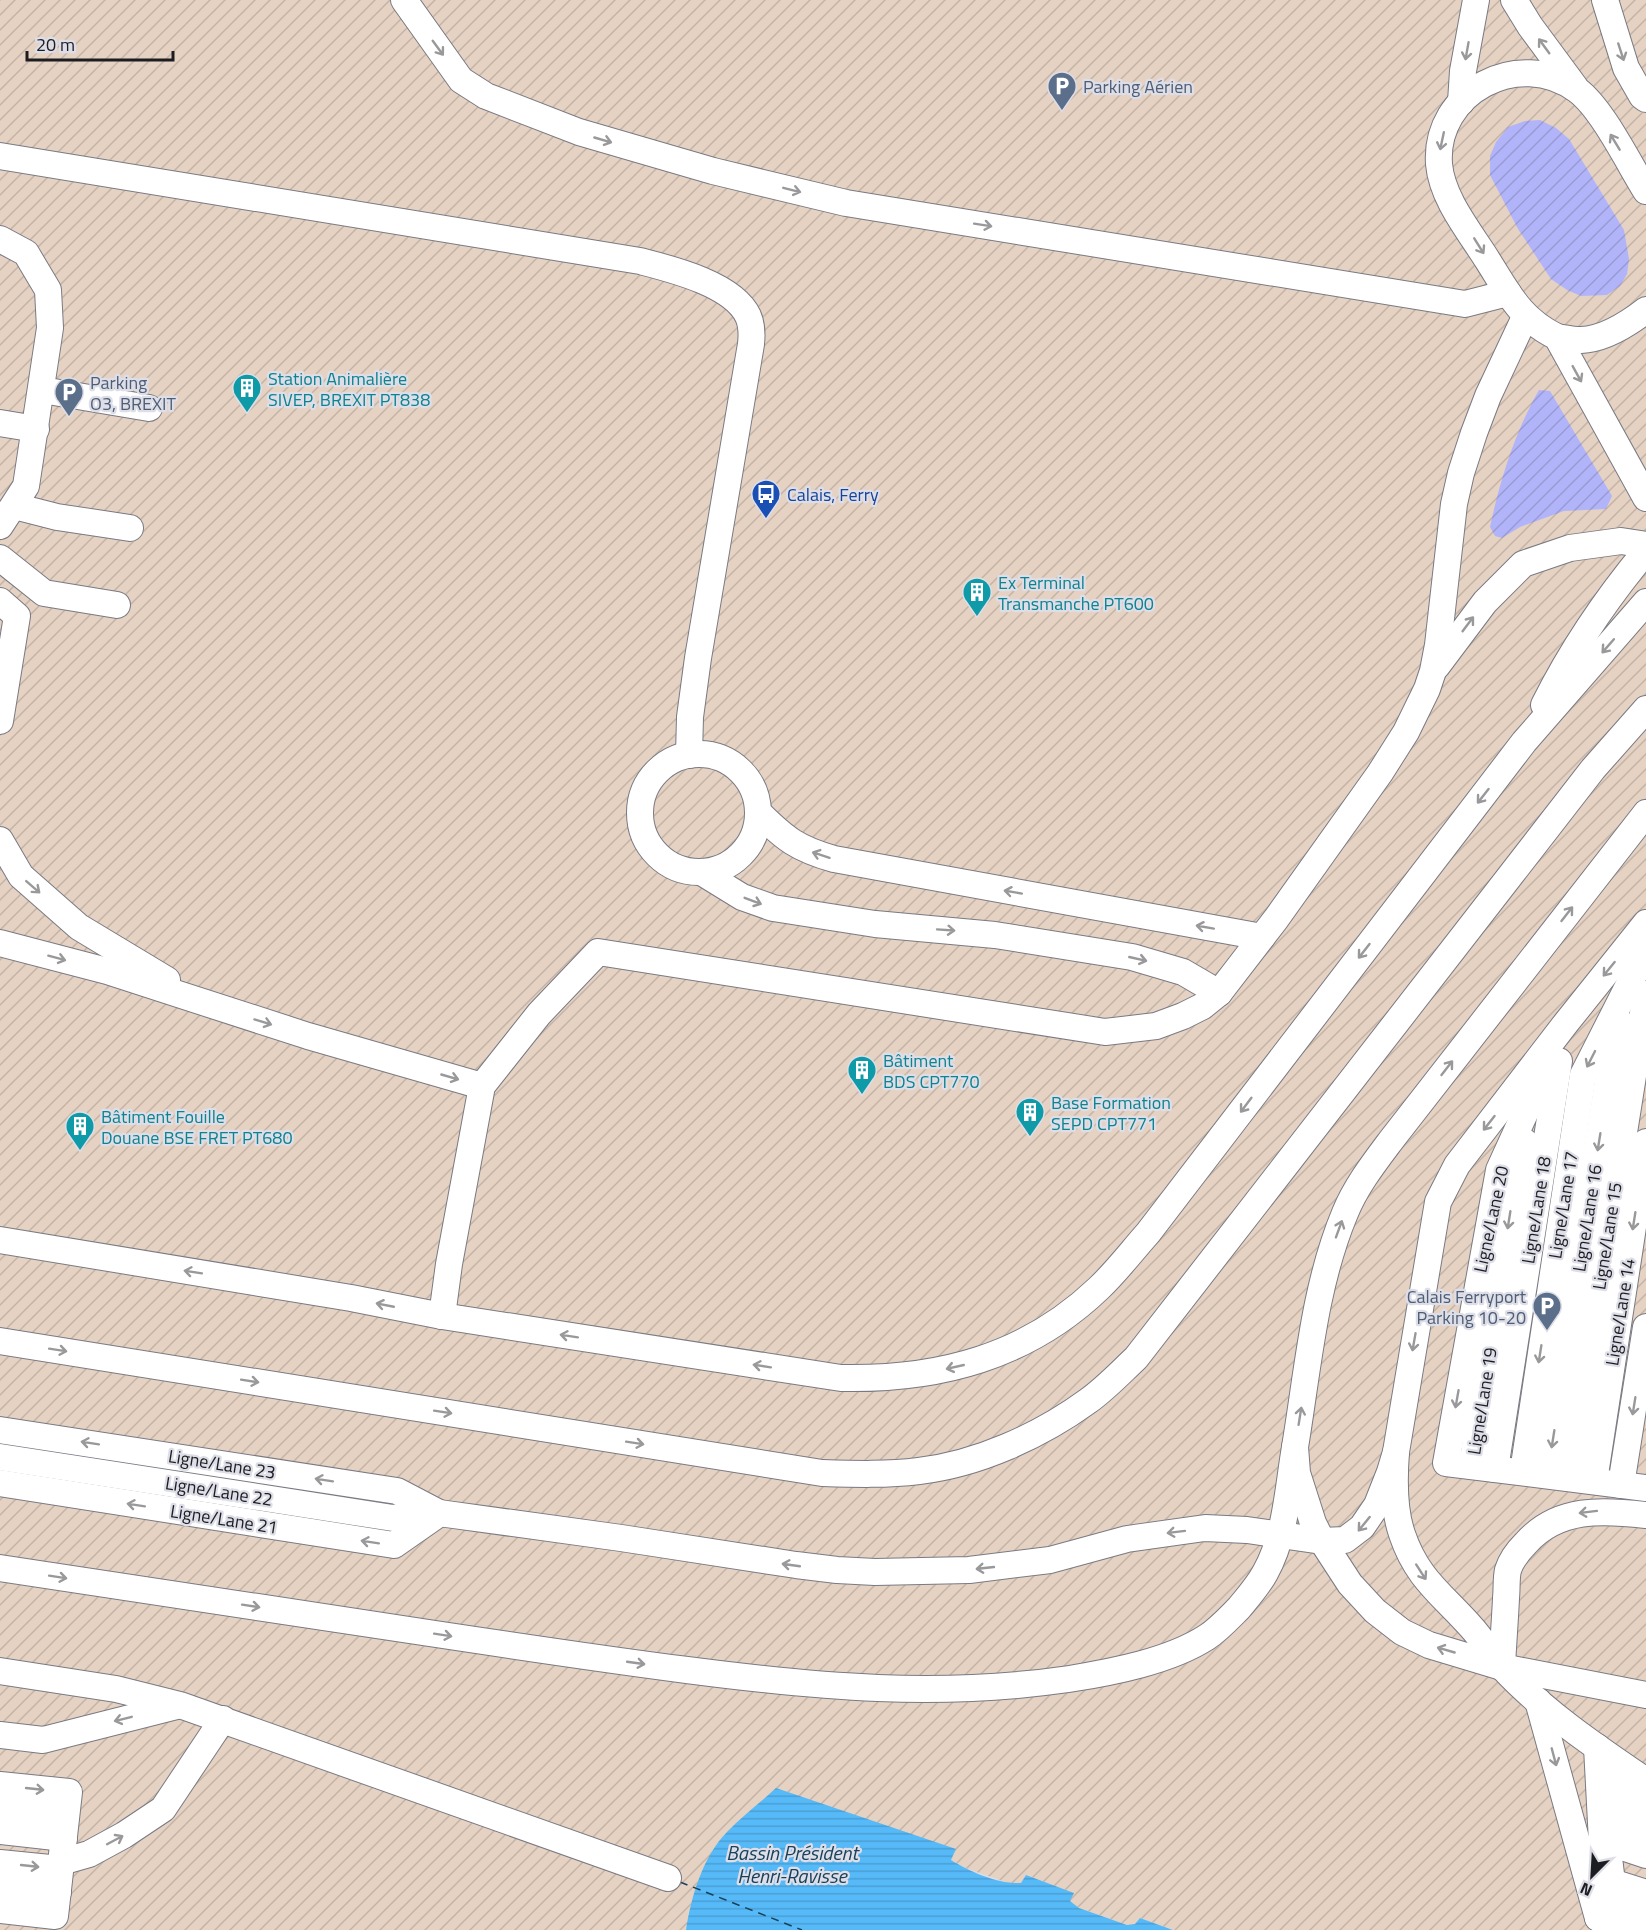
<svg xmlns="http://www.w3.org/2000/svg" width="1646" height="1930" font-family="'Titillium Web',sans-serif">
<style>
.industrial{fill:url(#industrial-furrows)}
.garden{fill:url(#garden-furrows)}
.water{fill:url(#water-rules)}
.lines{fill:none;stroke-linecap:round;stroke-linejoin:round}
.ferry{stroke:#18425b;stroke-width:1.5;stroke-dasharray:8 6;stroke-linecap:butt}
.service-casing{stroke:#797a83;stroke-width:28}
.service{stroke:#fff;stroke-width:26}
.oneway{stroke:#99999b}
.labels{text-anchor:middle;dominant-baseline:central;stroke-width:4.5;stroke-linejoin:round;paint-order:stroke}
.service-label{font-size:18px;fill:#4e5e75;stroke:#dedee8;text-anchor:start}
.culture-label{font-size:18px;fill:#0d838f;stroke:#dedee8;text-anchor:start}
.transit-label{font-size:18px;fill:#164399;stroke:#dedee8;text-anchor:start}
.street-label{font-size:18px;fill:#1c1d20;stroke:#dedee8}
.water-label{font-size:20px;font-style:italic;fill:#18425b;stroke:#dedee8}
</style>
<defs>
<pattern id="industrial-furrows" width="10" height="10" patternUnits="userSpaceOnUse" patternTransform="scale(1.5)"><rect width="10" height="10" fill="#e5d2c2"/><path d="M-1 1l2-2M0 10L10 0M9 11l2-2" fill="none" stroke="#c4b4a6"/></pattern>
<pattern id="garden-furrows" width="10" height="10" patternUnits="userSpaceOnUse" patternTransform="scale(1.5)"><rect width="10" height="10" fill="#b1b4f9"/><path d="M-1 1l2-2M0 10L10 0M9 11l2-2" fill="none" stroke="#989ad5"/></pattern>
<pattern id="water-rules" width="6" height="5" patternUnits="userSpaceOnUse" patternTransform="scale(1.5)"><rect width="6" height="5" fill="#56baf8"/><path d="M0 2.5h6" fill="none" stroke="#4a9fd4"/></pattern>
</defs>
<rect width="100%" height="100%" fill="#dedee8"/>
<polygon class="industrial" points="0,0 1646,0 1646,1930 1173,1930 1140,1918 1135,1924 1127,1925 1079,1908 1069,1901 1073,1893 1026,1875 1021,1883 1008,1883 965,1868 951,1860 955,1849 689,1912 686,1930 0,1930"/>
<g class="garden">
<polygon points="1540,120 1556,128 1569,139 1624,230 1629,259 1627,274 1620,286 1607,295 1581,296 1567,290 1551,279 1518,229 1490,175 1490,156 1496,142 1508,127 1525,121"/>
<path d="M1539 390 1550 391 1612 496 1606 509 1564 511 1520 527 1502 538 1495 536 1490 527C1500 480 1515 432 1539 390Z"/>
</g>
<path class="water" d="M776 1788 956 1849 951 1860C971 1872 997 1884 1021 1883L1026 1875 1074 1893 1070 1901 1079 1908 1127 1925 1135 1924 1140 1918 1173 1930H686C691 1897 703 1856 727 1832 742 1816 760 1803 776 1788Z"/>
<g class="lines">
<polyline class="ferry" points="680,1882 802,1930"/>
<g class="service-casing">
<g id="service">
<polyline points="404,0 461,80 486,96 579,132 713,171 846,203 1465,304 1508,293"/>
<polyline points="1514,0 1530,26 1575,87"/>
<polyline points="1605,0 1626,68 1642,96 1646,99"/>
<polyline points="1461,102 1463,71 1476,0"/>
<path d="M0 156 640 261C671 269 733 284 748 316 752 325 752 335 751 344L698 658 690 717 689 755"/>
<path d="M1646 191C1629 164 1602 108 1577 90 1519 47 1434 92 1439 164 1442 199 1470 232 1488 261 1509 294 1520 319 1557 337L1646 498"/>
<polyline points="0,239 26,253 48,290 50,328 26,486 0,526"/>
<path d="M1557 337C1564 338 1573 340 1581 340 1605 339 1628 324 1646 310"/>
<polyline points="42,390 149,408"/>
<polyline points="0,423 36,429"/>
<polyline points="14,506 57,517 130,528"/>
<polyline points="0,558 44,593 117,605"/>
<polyline points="0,601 17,616 0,721"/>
<polyline points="1437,666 1485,602 1523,564 1570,548 1621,541 1646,545"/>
<path d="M1544 705C1572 649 1606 599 1646 551"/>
<circle cx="699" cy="813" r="59"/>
<path d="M759 813C785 839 798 849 834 859L1262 937"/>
<path d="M1646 813 1392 1139C1374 1163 1356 1186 1345 1213 1314 1287 1308 1369 1295 1447L1297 1473 1313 1523 1322 1541 1350 1584 1375 1611 1402 1632 1429 1645 1502 1667 1646 1695"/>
<polyline points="0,840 21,876 79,927 167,980"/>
<polyline points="703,873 742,897 773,908 875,924 995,935 1132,957 1183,972 1219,993"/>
<path d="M1646 923 1566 1023 1457 1165 1438 1202 1396 1452C1394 1478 1393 1508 1402 1534 1417 1579 1442 1594 1472 1628 1483 1640 1491 1655 1503 1668 1544 1712 1596 1747 1646 1781"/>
<polyline points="0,943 107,971 308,1036 482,1086"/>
<polyline points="1547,1065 1499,1170 1446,1463 1646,1488"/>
<path d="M0 1240 351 1298 442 1316 841 1378C939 1380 1027 1357 1099 1288 1116 1272 1132 1251 1148 1233L1524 742 1646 602"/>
<polyline points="442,1316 449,1264 482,1086 539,1014 598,952 1105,1032 1156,1026 1183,1016 1203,1006 1219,993 1276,919 1380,773 1406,732 1427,689 1433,671 1438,645 1454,504 1461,473 1474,433 1488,396 1525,317"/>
<path d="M0 1341 822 1473C855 1474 887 1475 919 1471 978 1464 1040 1436 1088 1401 1105 1389 1120 1373 1136 1358L1593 769 1646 709"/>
<polyline points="0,1430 397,1491 439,1513"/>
<polyline points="0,1457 393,1518 439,1513 621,1538 796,1565 837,1570 875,1572 969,1570 1050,1560 1127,1539 1205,1528 1247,1530 1322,1541 1345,1540 1362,1527 1377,1505 1390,1472 1396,1452"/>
<polyline points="1472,1466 1518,1163 1525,1142"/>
<polyline points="1495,1469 1559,1061"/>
<polyline points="1523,1472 1583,1075 1646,951"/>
<polyline points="1547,1475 1614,1042 1622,1024"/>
<polyline points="1569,1478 1646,994"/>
<polyline points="1594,1481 1646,1142"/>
<polyline points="0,1483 394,1545 437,1515"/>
<polyline points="1621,1485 1646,1327"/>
<path d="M0 1568C143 1590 286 1612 429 1633 515 1646 601 1659 687 1670 818 1687 938 1698 1069 1679 1113 1672 1170 1661 1207 1637 1219 1629 1229 1618 1239 1608 1248 1597 1258 1586 1265 1573 1286 1536 1288 1488 1295 1447"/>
<path d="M1502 1667C1503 1644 1505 1621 1506 1598 1507 1589 1506 1578 1508 1570 1511 1561 1519 1550 1526 1543 1558 1507 1603 1510 1646 1515"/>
<polyline points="0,1671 116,1689 180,1705 668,1878"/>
<polyline points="1538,1701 1598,1918"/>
<polyline points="0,1735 43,1740 177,1706"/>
<polyline points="1597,1747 1605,1899 1646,1912"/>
<polyline points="1620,1776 1640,1802 1646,1804"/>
<polyline points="0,1785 69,1792 55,1916 0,1910"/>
<polyline points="1611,1797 1625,1848 1646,1855"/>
<polyline points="1621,1800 1632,1825 1646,1830"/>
<polyline points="0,1809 66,1816"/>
<polyline points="0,1831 64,1838"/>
<polyline points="1609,1858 1612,1882 1646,1893"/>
<polyline points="61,1862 89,1854 124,1835 163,1809 223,1719"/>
<polyline points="0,1863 60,1869"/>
<polyline points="0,1886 58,1892"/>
<polyline points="1598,1918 1635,1930"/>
</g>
</g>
<use href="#service" class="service"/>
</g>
<defs><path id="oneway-shaft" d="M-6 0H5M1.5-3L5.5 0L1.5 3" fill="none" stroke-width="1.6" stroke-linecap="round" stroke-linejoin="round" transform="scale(1.5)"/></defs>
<g class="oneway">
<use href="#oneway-shaft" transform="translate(1544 46) rotate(-126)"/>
<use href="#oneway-shaft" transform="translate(438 48) rotate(54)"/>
<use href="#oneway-shaft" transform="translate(1467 51) rotate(100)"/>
<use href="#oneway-shaft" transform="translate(1621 52) rotate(72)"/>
<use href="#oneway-shaft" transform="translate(603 140) rotate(16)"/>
<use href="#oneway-shaft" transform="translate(1442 141) rotate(102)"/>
<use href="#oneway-shaft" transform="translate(1615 142) rotate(-121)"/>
<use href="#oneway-shaft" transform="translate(792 190) rotate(14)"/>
<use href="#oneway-shaft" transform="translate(983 225) rotate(9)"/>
<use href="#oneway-shaft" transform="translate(1479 246) rotate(58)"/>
<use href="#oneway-shaft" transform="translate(1577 374) rotate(61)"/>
<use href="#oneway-shaft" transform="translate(1468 624) rotate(-53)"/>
<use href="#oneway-shaft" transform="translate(1608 646) rotate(131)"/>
<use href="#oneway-shaft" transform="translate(1483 796) rotate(128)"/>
<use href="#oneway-shaft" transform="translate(821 855) rotate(-162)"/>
<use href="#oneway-shaft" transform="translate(33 887) rotate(41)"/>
<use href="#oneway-shaft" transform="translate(1013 892) rotate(-170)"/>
<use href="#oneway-shaft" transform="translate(753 901) rotate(21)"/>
<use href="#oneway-shaft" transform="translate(1567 914) rotate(-52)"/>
<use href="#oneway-shaft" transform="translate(1205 927) rotate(-170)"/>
<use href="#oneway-shaft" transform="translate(946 930) rotate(4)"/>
<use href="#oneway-shaft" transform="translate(1364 951) rotate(128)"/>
<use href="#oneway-shaft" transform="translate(57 958) rotate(15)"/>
<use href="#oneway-shaft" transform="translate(1138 959) rotate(13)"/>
<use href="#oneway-shaft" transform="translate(1609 969) rotate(129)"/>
<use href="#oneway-shaft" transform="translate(263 1022) rotate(17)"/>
<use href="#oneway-shaft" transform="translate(1591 1059) rotate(117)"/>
<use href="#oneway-shaft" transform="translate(1447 1068) rotate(-52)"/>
<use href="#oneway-shaft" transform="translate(450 1077) rotate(16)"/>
<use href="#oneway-shaft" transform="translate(1246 1105) rotate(127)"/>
<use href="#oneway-shaft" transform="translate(1489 1123) rotate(128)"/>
<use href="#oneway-shaft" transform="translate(1599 1142) rotate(99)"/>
<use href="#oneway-shaft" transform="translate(1509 1220) rotate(99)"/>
<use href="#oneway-shaft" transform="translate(1634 1221) rotate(99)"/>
<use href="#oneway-shaft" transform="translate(1339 1229) rotate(-70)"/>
<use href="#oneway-shaft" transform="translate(193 1272) rotate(-171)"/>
<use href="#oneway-shaft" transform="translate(385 1305) rotate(-169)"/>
<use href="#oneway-shaft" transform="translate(569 1336) rotate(-171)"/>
<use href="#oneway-shaft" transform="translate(1414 1342) rotate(100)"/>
<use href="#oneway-shaft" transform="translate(58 1350) rotate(9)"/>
<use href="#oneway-shaft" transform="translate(1540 1354) rotate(99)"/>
<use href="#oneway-shaft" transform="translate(762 1366) rotate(-171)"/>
<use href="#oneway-shaft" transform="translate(955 1367) rotate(167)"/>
<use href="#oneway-shaft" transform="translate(250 1381) rotate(9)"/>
<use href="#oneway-shaft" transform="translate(1457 1399) rotate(100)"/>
<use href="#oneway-shaft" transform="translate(1634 1406) rotate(99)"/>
<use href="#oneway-shaft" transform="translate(443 1412) rotate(9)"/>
<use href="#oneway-shaft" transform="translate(1300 1416) rotate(-81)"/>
<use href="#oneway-shaft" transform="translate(1553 1439) rotate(99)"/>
<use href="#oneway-shaft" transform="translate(90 1443) rotate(-171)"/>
<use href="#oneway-shaft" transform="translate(635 1443) rotate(9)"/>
<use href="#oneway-shaft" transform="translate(324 1480) rotate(-171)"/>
<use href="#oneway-shaft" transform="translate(136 1505) rotate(-171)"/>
<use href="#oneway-shaft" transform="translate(1588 1512) rotate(173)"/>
<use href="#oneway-shaft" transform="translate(1364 1524) rotate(129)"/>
<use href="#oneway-shaft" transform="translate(1176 1532) rotate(173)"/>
<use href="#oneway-shaft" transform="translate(370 1542) rotate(-171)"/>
<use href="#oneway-shaft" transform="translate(791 1565) rotate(-172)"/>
<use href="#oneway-shaft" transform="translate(985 1568) rotate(174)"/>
<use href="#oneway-shaft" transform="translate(1421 1572) rotate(57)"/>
<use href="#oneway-shaft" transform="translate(58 1577) rotate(9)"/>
<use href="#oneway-shaft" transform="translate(251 1606) rotate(9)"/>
<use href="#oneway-shaft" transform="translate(443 1635) rotate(9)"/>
<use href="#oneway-shaft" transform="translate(1446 1650) rotate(-164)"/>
<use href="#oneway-shaft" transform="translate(636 1663) rotate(8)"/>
<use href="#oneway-shaft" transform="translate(123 1719) rotate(166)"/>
<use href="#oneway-shaft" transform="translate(1554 1757) rotate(75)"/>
<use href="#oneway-shaft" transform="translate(35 1789) rotate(6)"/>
<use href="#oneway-shaft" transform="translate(115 1840) rotate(-28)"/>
<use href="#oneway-shaft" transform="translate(30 1866) rotate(6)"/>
</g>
<defs>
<g id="parking-pin" transform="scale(1.5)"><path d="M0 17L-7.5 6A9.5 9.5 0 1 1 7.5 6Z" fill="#5c6f8a" stroke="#dedee8"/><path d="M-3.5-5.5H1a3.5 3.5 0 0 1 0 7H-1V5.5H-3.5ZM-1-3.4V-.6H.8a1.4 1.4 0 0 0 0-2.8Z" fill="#fff"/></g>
<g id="building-pin" transform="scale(1.5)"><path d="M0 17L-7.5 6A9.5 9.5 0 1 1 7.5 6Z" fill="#0f9aa8" stroke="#dedee8"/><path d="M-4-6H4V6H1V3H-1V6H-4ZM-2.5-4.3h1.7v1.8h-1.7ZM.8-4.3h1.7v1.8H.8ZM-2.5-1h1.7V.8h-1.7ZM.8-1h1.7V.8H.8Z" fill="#fff"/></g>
<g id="bus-pin" transform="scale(1.5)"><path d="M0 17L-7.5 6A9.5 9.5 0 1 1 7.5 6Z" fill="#1a4fb4" stroke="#dedee8"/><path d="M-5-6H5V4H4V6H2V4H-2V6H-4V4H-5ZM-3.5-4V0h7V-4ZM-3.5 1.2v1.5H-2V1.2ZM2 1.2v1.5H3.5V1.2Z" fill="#fff"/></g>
</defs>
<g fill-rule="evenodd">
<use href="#parking-pin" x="1062" y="86"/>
<use href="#building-pin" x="247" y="388"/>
<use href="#parking-pin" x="69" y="392"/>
<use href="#bus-pin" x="766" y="494"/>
<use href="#building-pin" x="977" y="592"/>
<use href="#building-pin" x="862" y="1070"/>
<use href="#building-pin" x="1030" y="1112"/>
<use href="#building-pin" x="80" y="1126"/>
<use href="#parking-pin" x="1547" y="1306"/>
</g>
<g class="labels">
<g class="service-label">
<text x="1083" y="86">Parking Aérien</text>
<text x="90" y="382">Parking<tspan x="90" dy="21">O3, BREXIT</tspan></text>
<text x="1526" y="1296" text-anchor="end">Calais Ferryport<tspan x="1526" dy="21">Parking 10-20</tspan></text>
</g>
<g class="culture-label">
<text x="268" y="378">Station Animalière<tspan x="268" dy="21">SIVEP, BREXIT PT838</tspan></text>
<text x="998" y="582">Ex Terminal<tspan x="998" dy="21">Transmanche PT600</tspan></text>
<text x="883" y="1060">Bâtiment<tspan x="883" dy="21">BDS CPT770</tspan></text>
<text x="1051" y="1102">Base Formation<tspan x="1051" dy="21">SEPD CPT771</tspan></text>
<text x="101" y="1116">Bâtiment Fouille<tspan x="101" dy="21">Douane BSE FRET PT680</tspan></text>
</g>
<g class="transit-label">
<text x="787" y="494">Calais, Ferry</text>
</g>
<g class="street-label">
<text transform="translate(1563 1205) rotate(-81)">Ligne/Lane 17</text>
<text transform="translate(1536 1210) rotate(-81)">Ligne/Lane 18</text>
<text transform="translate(1587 1218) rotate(-81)">Ligne/Lane 16</text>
<text transform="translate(1491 1219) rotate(-78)">Ligne/Lane 20</text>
<text transform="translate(1607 1236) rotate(-81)">Ligne/Lane 15</text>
<text transform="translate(1620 1312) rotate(-81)">Ligne/Lane 14</text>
<text transform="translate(1482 1401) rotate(-81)">Ligne/Lane 19</text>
<text transform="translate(222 1464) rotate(9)">Ligne/Lane 23</text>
<text transform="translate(219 1491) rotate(9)">Ligne/Lane 22</text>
<text transform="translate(224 1519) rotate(9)">Ligne/Lane 21</text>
</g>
<g class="water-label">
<text x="792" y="1852">Bassin Président<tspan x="792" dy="23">Henri-Ravisse</tspan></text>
</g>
</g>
<g transform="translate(1592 1876) rotate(204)" stroke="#dedee8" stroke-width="4.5" paint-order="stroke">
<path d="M0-4.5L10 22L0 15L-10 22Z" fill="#1c1d20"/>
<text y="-9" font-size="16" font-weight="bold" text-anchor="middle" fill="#1c1d20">N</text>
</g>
<path d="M27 51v9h146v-9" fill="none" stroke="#1c1d20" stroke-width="3"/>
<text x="36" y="51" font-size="18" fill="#1c1d20" stroke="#dedee8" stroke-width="4.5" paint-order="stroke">20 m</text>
</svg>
